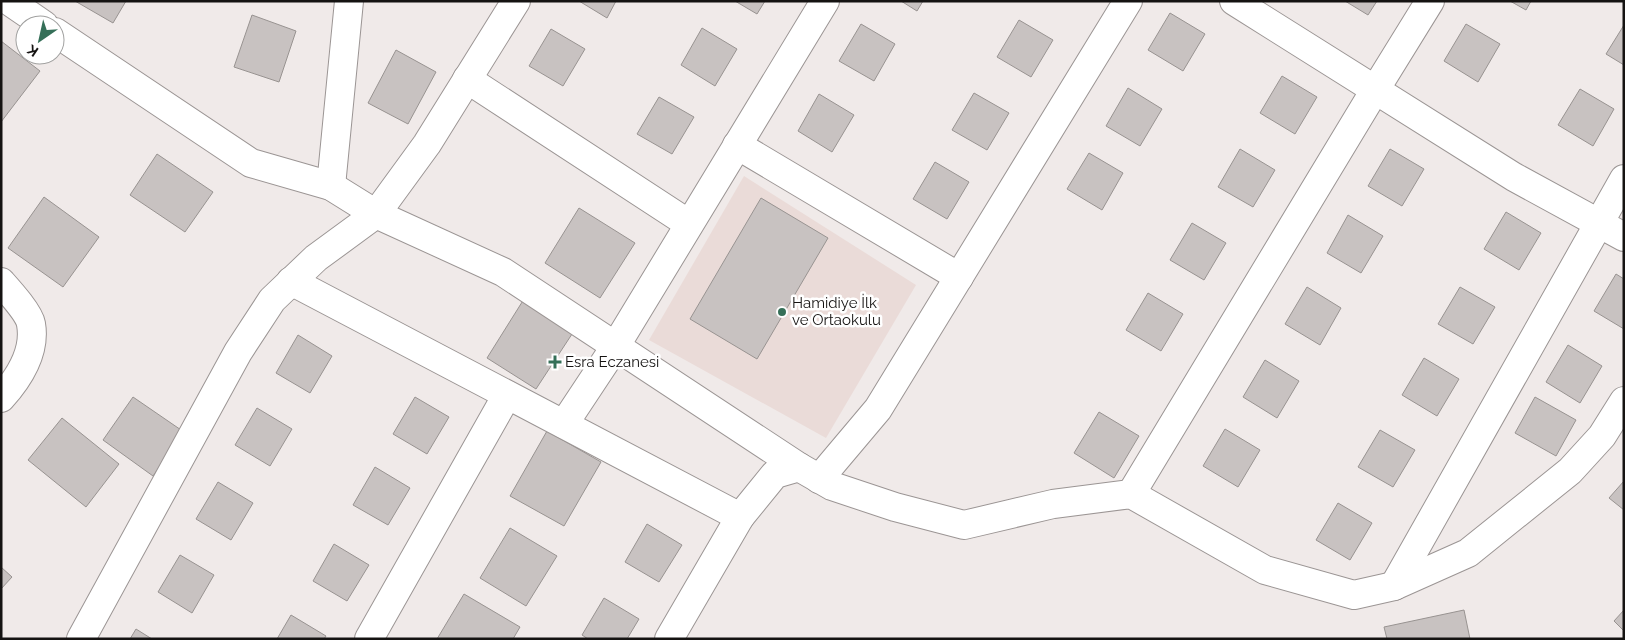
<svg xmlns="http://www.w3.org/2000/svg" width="1625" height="640" font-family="Raleway,sans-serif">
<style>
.built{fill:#eadbd8}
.building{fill:#c8c2c1;stroke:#989391}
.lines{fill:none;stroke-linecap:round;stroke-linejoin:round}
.minor-casing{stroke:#9b9594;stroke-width:30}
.tertiary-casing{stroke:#9b9594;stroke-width:30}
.minor{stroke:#fff;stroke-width:28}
.tertiary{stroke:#fff;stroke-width:28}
.poi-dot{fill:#356f58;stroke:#fff;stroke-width:2}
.labels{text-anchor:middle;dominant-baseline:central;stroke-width:5;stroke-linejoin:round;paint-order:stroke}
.poi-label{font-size:15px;fill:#151312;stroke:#fff;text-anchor:start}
</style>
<rect width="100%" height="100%" fill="#f0eae9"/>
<polygon class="built" points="744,176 916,285 826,438 649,340"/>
<g class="building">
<polygon points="75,1 126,1 113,23"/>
<polygon points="579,1 616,1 607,18"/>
<polygon points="735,1 765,1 757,14"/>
<polygon points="901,1 923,1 917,11"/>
<polygon points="1345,1 1377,1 1368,15"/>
<polygon points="1510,1 1531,1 1526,10"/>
<polygon points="1170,13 1205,34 1183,71 1148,50"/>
<polygon points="252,15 296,31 279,82 234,67"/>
<polygon points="1019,20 1053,40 1031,77 997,57"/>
<polygon points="861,24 895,44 874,81 839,61"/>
<polygon points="1466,24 1500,44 1478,82 1444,61"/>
<polygon points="1624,25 1624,65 1606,54"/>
<polygon points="702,28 737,49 715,86 681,65"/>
<polygon points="551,29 585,49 563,86 529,66"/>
<polygon points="1,41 40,71 1,122"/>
<polygon points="396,50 436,72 408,124 368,103"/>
<polygon points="1282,76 1317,97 1295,134 1260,113"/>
<polygon points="1128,88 1162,109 1140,146 1106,126"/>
<polygon points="1580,89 1614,109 1593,146 1558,125"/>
<polygon points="974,93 1009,113 987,150 952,130"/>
<polygon points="819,94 854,115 832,152 798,131"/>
<polygon points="659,97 694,117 672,154 637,134"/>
<polygon points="1240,149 1275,170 1253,207 1218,187"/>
<polygon points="1390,149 1424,169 1402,206 1368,186"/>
<polygon points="1089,153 1123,173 1102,210 1067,189"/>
<polygon points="157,154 213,192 185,232 130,195"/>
<polygon points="935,162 969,182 947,219 913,199"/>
<polygon points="44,197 99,237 63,287 8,248"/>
<polygon points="761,198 828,238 757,359 690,319"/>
<polygon points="579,208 635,243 600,298 545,263"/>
<polygon points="1506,212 1541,233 1519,270 1484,249"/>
<polygon points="1348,215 1383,236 1361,273 1327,253"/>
<polygon points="1192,223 1226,243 1204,280 1170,260"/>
<polygon points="1616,274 1624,279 1624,329 1594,311"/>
<polygon points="1307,287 1341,308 1320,345 1285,324"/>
<polygon points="1460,287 1495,307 1473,344 1438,324"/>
<polygon points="1148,293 1183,314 1161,351 1126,330"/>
<polygon points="524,299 574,331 536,389 487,358"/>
<polygon points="298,335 332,356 310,393 276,373"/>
<polygon points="1568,345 1602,366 1580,403 1546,382"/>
<polygon points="1424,358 1459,379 1437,416 1402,395"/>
<polygon points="1265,360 1299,381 1277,418 1243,397"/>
<polygon points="133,397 184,432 153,476 103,440"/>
<polygon points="415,397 449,417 427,454 393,434"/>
<polygon points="1535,397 1576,420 1556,456 1515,433"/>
<polygon points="257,408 292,429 270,466 235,445"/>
<polygon points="1099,412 1139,436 1114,478 1074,453"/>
<polygon points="62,418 119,464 86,507 28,460"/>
<polygon points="1225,429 1260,450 1238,487 1203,466"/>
<polygon points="1380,430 1415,450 1393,487 1358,467"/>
<polygon points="547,431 601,462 564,526 510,496"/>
<polygon points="375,467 410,488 388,525 353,505"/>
<polygon points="1624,481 1624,510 1609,498"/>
<polygon points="218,482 253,503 231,540 196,519"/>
<polygon points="1338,503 1372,523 1350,560 1316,540"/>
<polygon points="647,524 682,545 659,582 625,562"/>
<polygon points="510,528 557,556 526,606 480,578"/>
<polygon points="334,544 369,565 347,601 313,581"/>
<polygon points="180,555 214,575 192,613 158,592"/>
<polygon points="1,567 12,577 1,589"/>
<polygon points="464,594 520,627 513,639 437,639"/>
<polygon points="604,598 639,619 627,639 588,639 582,635"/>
<polygon points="1464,610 1470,639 1387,639 1384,627"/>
<polygon points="1624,610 1624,631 1614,621"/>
<polygon points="291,615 326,636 324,639 277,639"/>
<polygon points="136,629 152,639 130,639"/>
</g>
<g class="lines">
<g class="minor-casing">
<g id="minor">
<polyline points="9,1 44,25"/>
<polyline points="55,32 251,163 331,186 376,214 503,272 799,467 832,486 895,507 964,525 1053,504 1131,494 1265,570 1354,595 1394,586 1468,553 1570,471 1602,436 1624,401"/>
<polyline points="467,79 689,224"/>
<polyline points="737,145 959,277"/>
<polyline points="331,186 349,1"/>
<polyline points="291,281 740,517"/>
<path d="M1 282C9 291 29 313 31 324 36 352 19 378 1 398"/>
<polyline points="564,424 615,347 825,1"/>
<polyline points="819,479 878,409 1128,1"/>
<polyline points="1131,494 1375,90 1430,1"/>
<polyline points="1394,586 1624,179"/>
<polyline points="81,639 238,352 272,300 316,258 376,214 427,144 516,1"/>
<polyline points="369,639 507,395"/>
<polyline points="669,639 740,517 775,474 799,467"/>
</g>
</g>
<g class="tertiary-casing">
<polyline id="tertiary" points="1234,1 1514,177 1624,237"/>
</g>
<use href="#minor" class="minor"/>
<use href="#tertiary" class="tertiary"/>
</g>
<g class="poi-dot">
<circle cx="782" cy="312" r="5"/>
<path d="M552.5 354.5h5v5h5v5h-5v5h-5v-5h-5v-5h5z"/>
</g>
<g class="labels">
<g class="poi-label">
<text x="792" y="303">Hamidiye İlk<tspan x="792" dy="17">ve Ortaokulu</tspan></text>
<text x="565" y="362">Esra Eczanesi</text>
</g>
</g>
<rect width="1625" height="640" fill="none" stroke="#151312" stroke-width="5"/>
<g transform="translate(40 40) rotate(214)"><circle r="24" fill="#ffffff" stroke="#a1a1a0"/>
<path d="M0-4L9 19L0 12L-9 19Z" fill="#356f58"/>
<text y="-8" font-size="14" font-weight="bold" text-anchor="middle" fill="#151312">K</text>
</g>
</svg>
